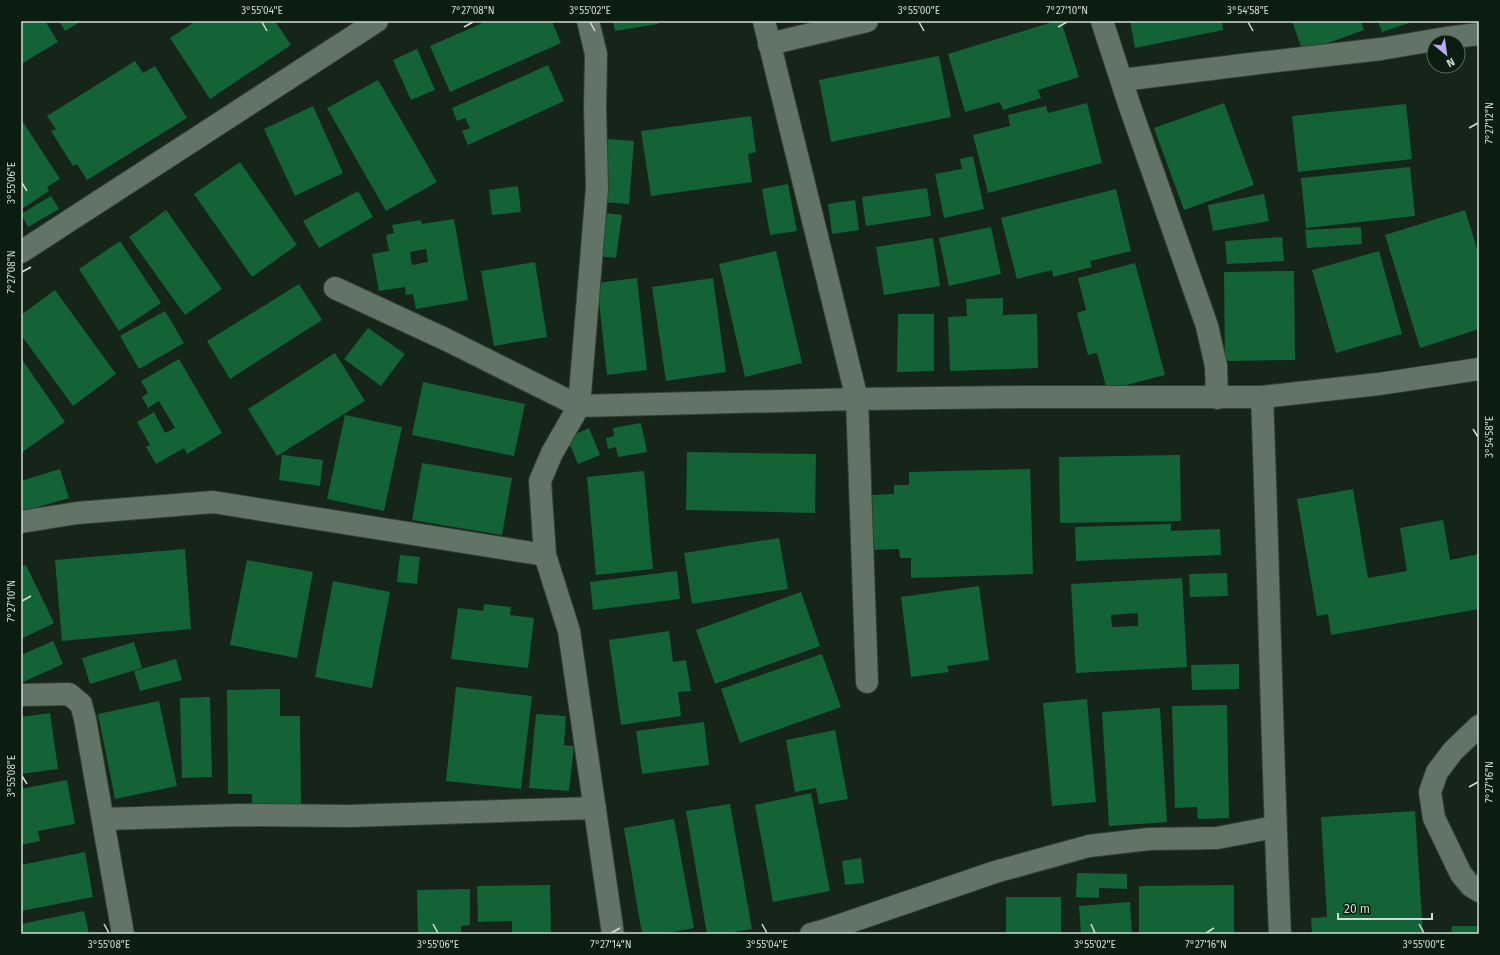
<svg xmlns="http://www.w3.org/2000/svg" width="1500" height="955" font-family="'Fira Sans',sans-serif">
<style>
.building{fill:#136336;fill-rule:evenodd}
.lines{fill:none;stroke-linecap:round;stroke-linejoin:round}
.minor-casing{stroke:#343f37;stroke-width:24}
.minor{stroke:#617466;stroke-width:22}
.ticks{fill:none;stroke:#d1dcd4;stroke-width:1.5}
.neatline{fill:none;stroke:#d1dcd4;stroke-width:1.5}
.ticks-label{font-size:10px;text-anchor:middle;fill:#d1dcd4}
</style>
<rect width="100%" height="100%" fill="#15251a"/>
<g class="building">
<polygon points="21,21 45,21 58,42 21,64"/>
<polygon points="59,21 82,21 65,31"/>
<polygon points="196,21 275,21 291,45 210,99 170,38"/>
<polygon points="487,21 552,21 561,43 450,92 430,46"/>
<polygon points="613,21 658,21 658,24 615,31"/>
<polygon points="1056,21 1061,21 1079,77 1038,90 1041,98 1003,110 1000,102 965,112 948,54"/>
<polygon points="1130,21 1222,21 1223,30 1135,48"/>
<polygon points="1292,21 1361,21 1364,30 1303,52"/>
<polygon points="1378,21 1415,21 1382,32"/>
<polygon points="417,49 435,90 411,100 393,60"/>
<polygon points="939,56 951,117 831,142 819,80"/>
<polygon points="135,61 143,73 155,66 187,118 87,180 77,164 73,166 51,131 56,129 47,116"/>
<polygon points="548,65 564,101 468,145 462,131 470,128 465,118 457,121 452,108"/>
<polygon points="378,80 437,182 386,211 327,108"/>
<polygon points="1087,103 1102,163 988,193 973,135 1010,126 1008,115 1046,106 1048,113"/>
<polygon points="1224,103 1254,185 1184,210 1154,128"/>
<polygon points="1406,104 1412,159 1298,172 1292,116"/>
<polygon points="313,106 343,173 295,196 264,129"/>
<polygon points="751,116 756,152 748,154 752,182 651,196 641,131"/>
<polygon points="21,119 60,179 47,187 49,191 22,209 21,207"/>
<polygon points="607,139 634,141 629,204 601,202"/>
<polygon points="973,156 984,209 944,218 935,174 962,169 960,159"/>
<polygon points="240,162 297,245 252,277 194,194"/>
<polygon points="1410,167 1415,216 1306,228 1301,178"/>
<polygon points="788,184 797,231 770,235 762,189"/>
<polygon points="518,186 521,212 492,215 489,190"/>
<polygon points="927,188 931,216 866,226 862,197"/>
<polygon points="1116,189 1131,251 1090,261 1092,267 1053,277 1052,270 1017,279 1001,218"/>
<polygon points="358,191 373,217 319,248 303,221"/>
<polygon points="1264,194 1269,221 1213,231 1208,205"/>
<polygon points="51,196 59,209 28,227 21,214"/>
<polygon points="855,200 859,230 832,234 828,204"/>
<polygon points="166,210 222,289 185,315 129,237"/>
<polygon points="1465,210 1479,255 1479,329 1420,348 1385,235"/>
<polygon points="605,213 622,215 616,258 599,256"/>
<path d="M454 219 468 300 416 309 413 294 406 295 405 287 379 291 372 254 389 251 386 235 394 233 392 225 421 220 422 224ZM426 249 428 262 412 265 410 252Z"/>
<polygon points="991,227 1001,274 949,286 939,238"/>
<polygon points="1361,227 1362,244 1307,248 1305,230"/>
<polygon points="1282,237 1284,261 1227,264 1225,241"/>
<polygon points="933,238 940,286 884,295 876,247"/>
<polygon points="120,241 161,303 119,331 79,269"/>
<polygon points="776,251 802,363 745,377 719,264"/>
<polygon points="1379,251 1402,334 1336,353 1312,270"/>
<polygon points="535,262 547,337 494,346 481,271"/>
<polygon points="1135,263 1165,375 1107,390 1097,353 1088,355 1077,313 1086,310 1078,278"/>
<polygon points="1294,271 1295,360 1225,361 1224,272"/>
<polygon points="637,278 647,370 607,375 597,283"/>
<polygon points="713,278 726,372 666,381 652,287"/>
<polygon points="299,284 322,320 230,379 207,341"/>
<polygon points="55,290 116,374 73,406 21,335 21,315"/>
<polygon points="1003,298 1003,315 1037,314 1038,368 950,371 948,317 967,316 966,299"/>
<polygon points="165,311 184,343 139,369 120,336"/>
<polygon points="898,314 934,314 934,371 897,372"/>
<polygon points="368,328 405,354 381,386 344,359"/>
<polygon points="335,353 365,401 277,456 248,409"/>
<polygon points="21,358 65,422 21,453"/>
<polygon points="179,359 222,433 187,454 184,448 156,464 146,447 150,445 137,422 154,412 165,433 175,428 159,401 148,408 142,397 148,393 141,381"/>
<polygon points="423,382 525,404 514,456 412,435"/>
<polygon points="345,415 402,427 384,511 327,499"/>
<polygon points="641,423 647,452 618,457 616,447 608,449 606,438 614,436 613,428"/>
<polygon points="589,428 600,455 578,464 567,438"/>
<polygon points="687,452 816,454 815,513 686,510"/>
<polygon points="282,455 323,460 320,486 279,480"/>
<polygon points="1180,455 1181,521 1060,523 1059,457"/>
<polygon points="422,463 512,478 502,535 412,520"/>
<polygon points="60,469 69,498 21,512 21,481"/>
<polygon points="1030,469 1033,574 911,578 911,558 900,558 899,549 873,550 872,495 894,494 894,485 909,485 909,472"/>
<polygon points="644,471 653,569 596,575 587,477"/>
<polygon points="1353,489 1368,578 1407,571 1400,528 1443,520 1450,560 1479,554 1479,609 1331,635 1328,614 1317,616 1297,499"/>
<polygon points="1171,524 1171,531 1220,529 1221,555 1076,561 1075,527"/>
<polygon points="779,538 788,589 692,604 684,553"/>
<polygon points="185,549 191,629 62,641 55,560"/>
<polygon points="400,555 420,557 417,584 397,582"/>
<polygon points="247,560 313,572 297,658 230,645"/>
<polygon points="26,565 54,623 21,639 21,567"/>
<polygon points="677,571 680,599 593,610 590,582"/>
<polygon points="1227,573 1228,596 1190,597 1189,574"/>
<path d="M1182 578 1187 667 1076 673 1071 584ZM1138 613V626L1112 627 1111 615Z"/>
<polygon points="333,581 390,592 372,688 315,677"/>
<polygon points="979,586 989,660 947,666 949,672 911,677 901,597"/>
<polygon points="801,592 820,646 715,684 696,630"/>
<polygon points="484,604 511,607 510,615 534,618 528,668 451,659 458,608 483,611"/>
<polygon points="669,631 673,662 686,660 691,691 678,692 681,716 621,725 609,640"/>
<polygon points="53,641 63,664 21,683 21,655"/>
<polygon points="134,642 142,668 90,684 82,658"/>
<polygon points="822,654 841,707 740,743 721,689"/>
<polygon points="176,659 182,680 140,691 134,671"/>
<polygon points="1239,664 1239,689 1192,690 1191,665"/>
<polygon points="456,687 532,696 521,789 446,781"/>
<polygon points="280,689 280,716 300,716 301,806 252,807 252,794 228,794 227,690"/>
<polygon points="210,697 212,777 182,778 180,698"/>
<polygon points="1087,699 1096,802 1052,806 1043,703"/>
<polygon points="159,701 177,786 115,799 98,714"/>
<polygon points="1227,705 1229,818 1198,819 1197,807 1175,808 1172,706"/>
<polygon points="1160,708 1167,822 1109,826 1102,712"/>
<polygon points="50,713 58,769 21,774 21,717"/>
<polygon points="536,714 566,716 564,745 574,746 569,791 529,788"/>
<polygon points="704,722 709,765 642,774 636,731"/>
<polygon points="835,730 848,799 819,804 816,788 795,792 786,740"/>
<polygon points="67,780 75,824 38,831 40,841 21,845 21,789"/>
<polygon points="811,793 830,891 773,902 755,805"/>
<polygon points="730,804 752,929 724,934 707,934 686,811"/>
<polygon points="1415,811 1423,934 1312,934 1311,918 1327,917 1321,817"/>
<polygon points="674,819 694,928 663,934 642,934 624,828"/>
<polygon points="85,852 93,897 21,911 21,865"/>
<polygon points="861,858 864,883 845,885 842,861"/>
<polygon points="1077,873 1127,874 1127,889 1099,888 1099,898 1076,897"/>
<polygon points="550,885 551,934 512,934 512,921 478,922 477,886"/>
<polygon points="1234,885 1234,934 1139,934 1139,886"/>
<polygon points="470,889 470,925 461,926 461,934 418,934 417,890"/>
<rect x="1006" y="897" width="55" height="37"/>
<polygon points="1130,902 1132,934 1081,934 1079,906"/>
<polygon points="84,911 89,934 21,934 21,924"/>
<polygon points="1452,926 1479,926 1479,934 1451,934"/>
</g>
<g class="lines">
<g class="minor-casing">
<g id="minor">
<polyline points="588,21 596,54 595,107 597,188 579,406 552,453 540,481 545,555 569,631 613,934"/>
<polyline points="764,21 857,399 867,682"/>
<polyline points="1102,21 1129,104 1207,326 1216,366 1217,398"/>
<polyline points="769,44 867,21"/>
<polyline points="1122,80 1259,63 1381,49 1446,38 1479,34"/>
<polyline points="21,252 377,21"/>
<polyline points="335,288 447,340 579,406 857,399 1019,397 1262,397 1379,384 1479,369"/>
<path d="M1262 397C1269 576 1272 755 1280 934"/>
<polyline points="21,522 77,513 213,502 545,555"/>
<polyline points="21,695 69,694 81,704 85,719 123,934"/>
<polyline points="1479,726 1453,751 1437,772 1430,792 1434,818 1461,874 1471,886 1479,891"/>
<polyline points="103,819 241,815 349,816 595,808"/>
<polyline points="811,934 829,929 995,872 1089,846 1149,839 1217,838 1275,827"/>
</g>
</g>
<use href="#minor" class="minor"/>
</g>
<path class="ticks" d="M262 22 267 31M590 22 595 31M919 22 924 31M1248 22 1253 31M464 27 473 22M1058 27 1067 22M1469 128 1478 123M22 183 27 191M22 272 31 267M1473 429 1478 437M22 601 31 596M22 776 27 784M1469 787 1478 782M104 924 109 933M433 924 438 933M762 924 767 933M1091 924 1095 933M1419 924 1424 933M611 933 620 928M1206 933 1214 928"/>
<rect width="1500" height="955" fill="none" stroke="#0b1c11" stroke-width="44"/>
<g transform="translate(1446 54) rotate(151)"><circle r="19" fill="#0b1c11" stroke="#5a695f"/>
<path d="M0-3L7 15L0 10L-7 15Z" fill="#bea9f5"/>
<text y="-6" font-size="11" font-weight="bold" text-anchor="middle" fill="#d1dcd4">N</text>
</g>
<path d="M1338 913v6h94v-6" fill="none" stroke="#d1dcd4" stroke-width="2"/>
<text x="1344" y="913" font-size="12" fill="#d1dcd4" stroke="#0b1c11" stroke-width="3" paint-order="stroke">20 m</text>
<rect x="22" y="22" width="1456" height="911" class="neatline"/>
<g class="ticks-label">
<text x="262" y="14">3°55'04"E</text>
<text x="473" y="14">7°27'08"N</text>
<text x="590" y="14">3°55'02"E</text>
<text x="919" y="14">3°55'00"E</text>
<text x="1067" y="14">7°27'10"N</text>
<text x="1248" y="14">3°54'58"E</text>
<text transform="translate(1489 123) rotate(-90)" y="4">7°27'12"N</text>
<text transform="translate(11 183) rotate(-90)" y="4">3°55'06"E</text>
<text transform="translate(11 272) rotate(-90)" y="4">7°27'08"N</text>
<text transform="translate(1489 437) rotate(-90)" y="4">3°54'58"E</text>
<text transform="translate(11 601) rotate(-90)" y="4">7°27'10"N</text>
<text transform="translate(11 776) rotate(-90)" y="4">3°55'08"E</text>
<text transform="translate(1489 782) rotate(-90)" y="4">7°27'16"N</text>
<text x="109" y="948">3°55'08"E</text>
<text x="438" y="948">3°55'06"E</text>
<text x="611" y="948">7°27'14"N</text>
<text x="767" y="948">3°55'04"E</text>
<text x="1095" y="948">3°55'02"E</text>
<text x="1206" y="948">7°27'16"N</text>
<text x="1424" y="948">3°55'00"E</text>
</g>
</svg>
